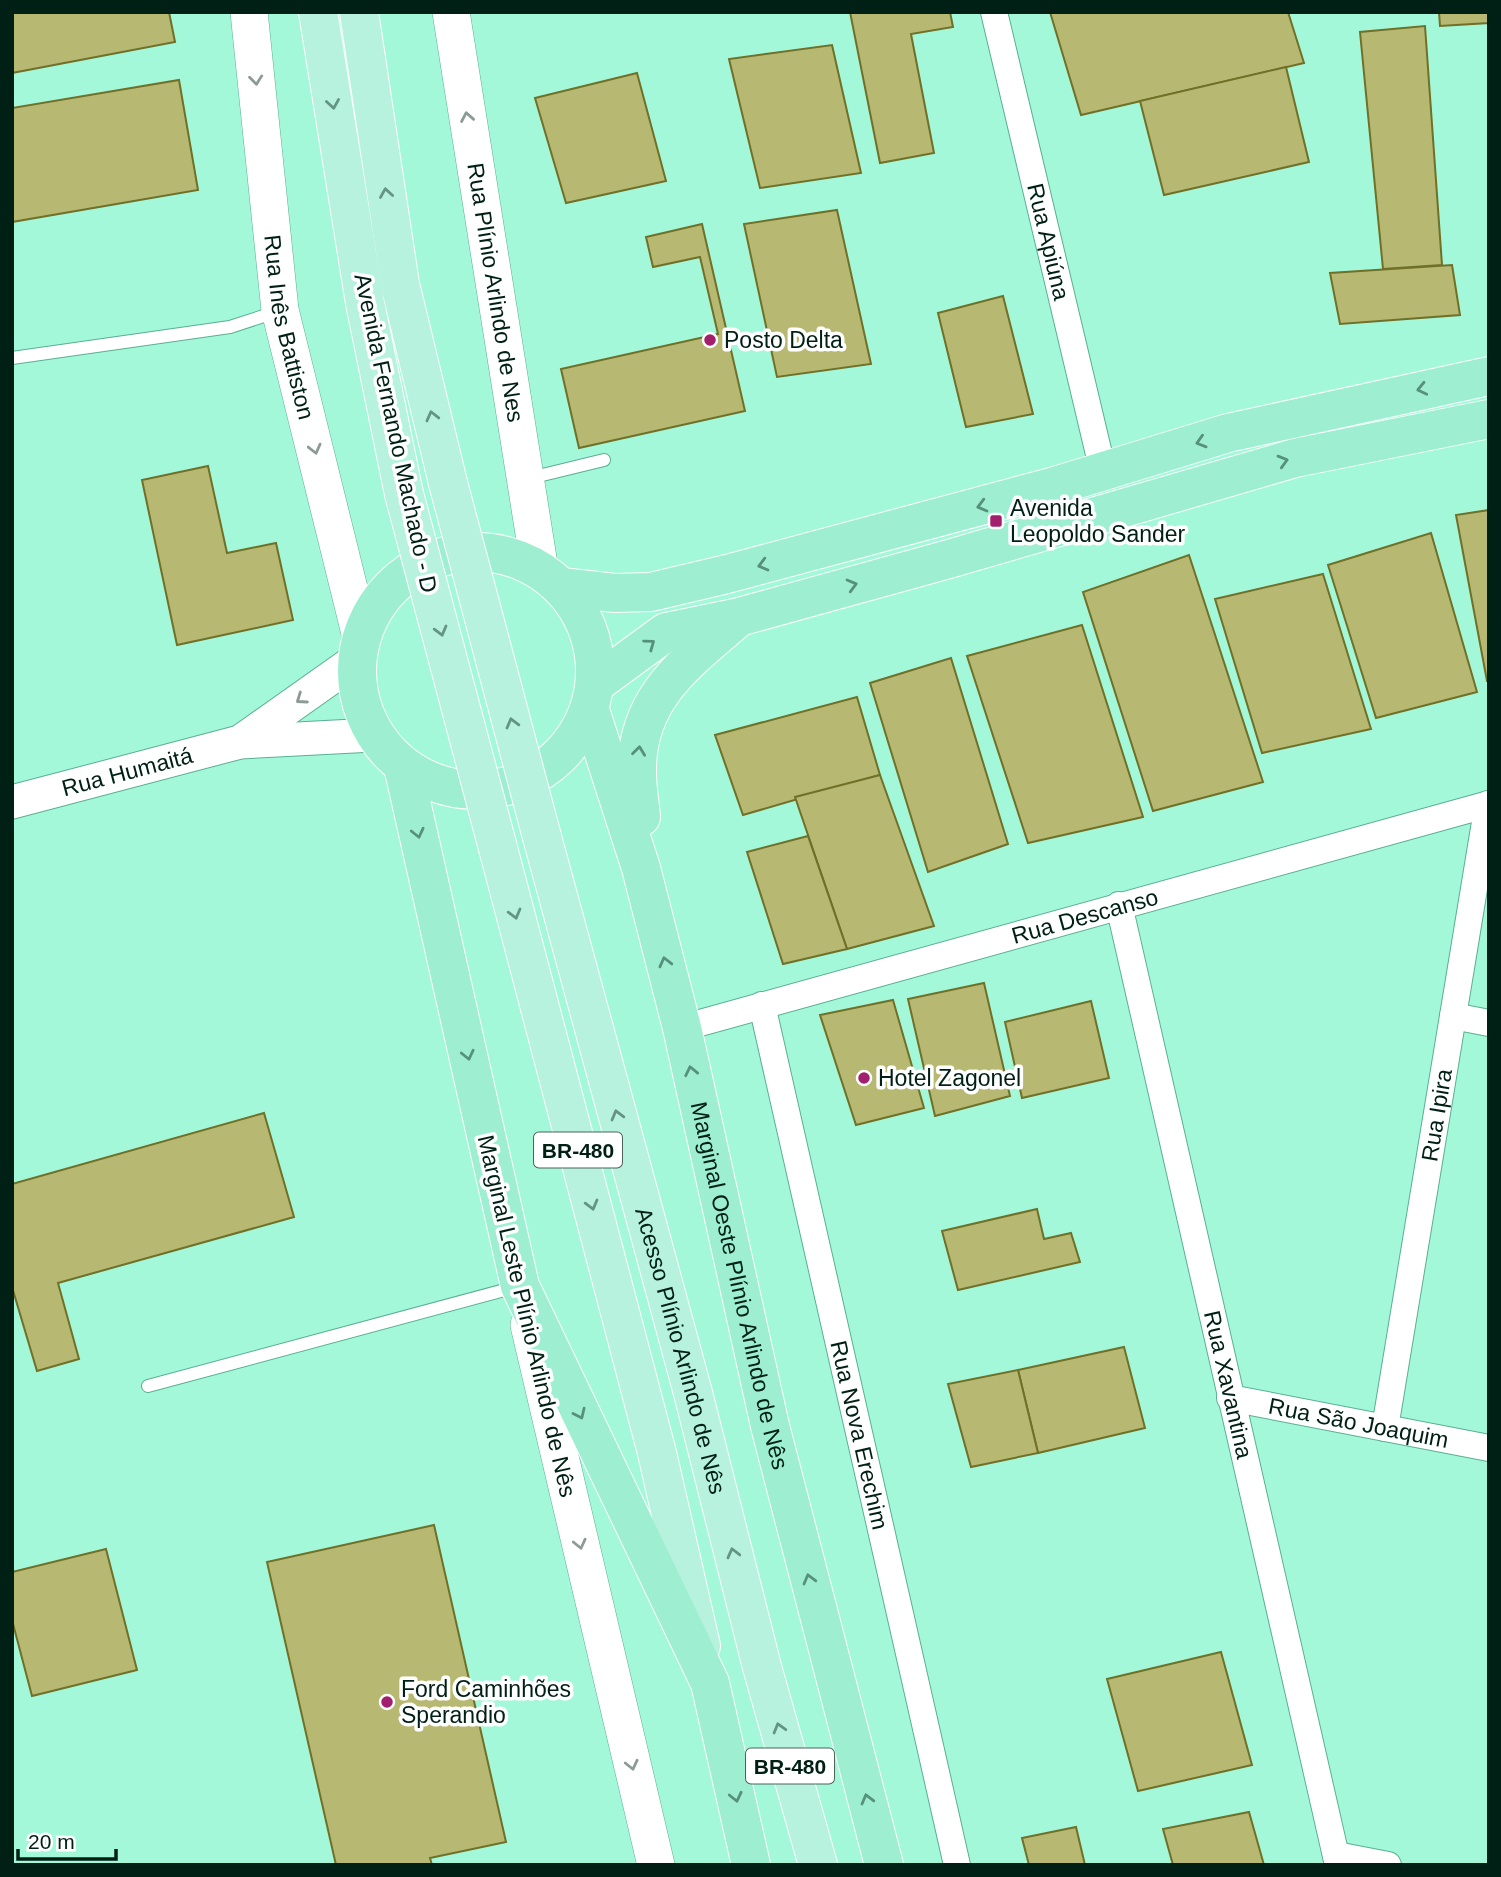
<svg xmlns="http://www.w3.org/2000/svg" width="1501" height="1877" font-family="Helvetica,sans-serif">
<style>
.building{fill:#b7b871;stroke:#707029;stroke-width:2}
.lines{fill:none;stroke-linecap:round;stroke-linejoin:round}
.service-casing{stroke:#5baf93;stroke-width:14}
.minor-casing{stroke:#5baf93;stroke-width:28}
.tertiary-casing{stroke:#5baf93;stroke-width:35}
.secondary-casing{stroke:#5baf93;stroke-width:38}
.primary-casing{stroke:#fff;stroke-width:40}
.trunk-casing{stroke:#fff;stroke-width:40}
.service{stroke:#fff;stroke-width:12}
.minor{stroke:#fff;stroke-width:26}
.tertiary{stroke:#fff;stroke-width:33}
.secondary{stroke:#fff;stroke-width:37}
.primary{stroke:#b6f2dd;stroke-width:38}
.trunk{stroke:#9eeed2;stroke-width:38}
.primary-bridge-casing{stroke:#fff;stroke-width:40;stroke-linecap:butt}
.primary-bridge{stroke:#b6f2dd;stroke-width:38}
.oneway{stroke:#8c9b96}
.oneway2{stroke:#649483}
.oneway3{stroke:#57917d}
.poi-dot{fill:#a21f6e;stroke:#fff;stroke-width:2.5}
.labels{text-anchor:middle;dominant-baseline:central;stroke-width:7;stroke-linejoin:round;paint-order:stroke}
.shield{fill:#fff;stroke:#4c635c;stroke-width:2}
.shield-label{font-size:21px;font-weight:bold;fill:#002016}
.street-label{font-size:23px;fill:#002016;stroke:#fff}
.poi-label{font-size:23px;fill:#002016;stroke:#fff;text-anchor:start}
</style>
<rect width="100%" height="100%" fill="#a3f8d9"/>
<g class="building">
<polygon points="12,12 169,12 175,42 12,73"/>
<polygon points="850,12 950,12 953,27 911,34 934,153 880,163"/>
<polygon points="1050,12 1288,12 1304,63 1081,115"/>
<polygon points="1439,12 1489,12 1489,23 1440,26"/>
<polygon points="1425,26 1442,265 1383,269 1360,32"/>
<polygon points="832,45 861,173 760,188 729,59"/>
<polygon points="1286,67 1309,162 1164,195 1140,101"/>
<polygon points="637,73 666,181 566,203 535,98"/>
<polygon points="179,80 198,190 12,222 12,108"/>
<polygon points="837,210 871,364 777,377 744,224"/>
<polygon points="702,224 745,411 579,448 561,369 718,334 700,257 653,267 646,237"/>
<polygon points="1452,265 1460,315 1340,324 1330,273"/>
<polygon points="1003,296 1033,414 966,427 938,313"/>
<polygon points="208,466 227,553 276,543 293,620 177,645 142,480"/>
<polygon points="1489,510 1489,681 1487,681 1456,515"/>
<polygon points="1431,533 1477,692 1376,718 1328,565"/>
<polygon points="1189,555 1263,782 1153,811 1083,592"/>
<polygon points="1323,574 1371,729 1262,753 1215,599"/>
<polygon points="1082,625 1143,817 1028,843 967,656"/>
<polygon points="951,658 1008,844 928,872 870,683"/>
<polygon points="857,697 880,775 743,815 715,735"/>
<polygon points="880,775 934,926 847,949 795,797"/>
<polygon points="808,836 847,949 783,964 747,852"/>
<polygon points="984,983 1010,1096 935,1116 908,999"/>
<polygon points="893,1000 924,1108 856,1125 820,1015"/>
<polygon points="1091,1001 1109,1078 1022,1098 1005,1022"/>
<polygon points="264,1113 294,1217 58,1283 79,1359 37,1371 12,1287 12,1184"/>
<polygon points="1037,1209 1044,1239 1071,1233 1080,1262 958,1290 942,1231"/>
<polygon points="1124,1347 1145,1428 1038,1453 1018,1370"/>
<polygon points="1018,1370 1038,1453 971,1467 948,1384"/>
<polygon points="434,1525 506,1842 430,1858 432,1865 336,1865 267,1562"/>
<polygon points="106,1549 137,1670 32,1696 12,1620 12,1572"/>
<polygon points="1221,1652 1252,1765 1138,1791 1107,1679"/>
<polygon points="1249,1812 1264,1865 1173,1865 1163,1829"/>
<polygon points="1076,1827 1085,1865 1029,1865 1022,1838"/>
</g>
<g class="lines">
<g class="service-casing">
<g id="service">
<polyline points="12,358 230,327 276,312"/>
<polyline points="530,478 604,460"/>
<polyline points="148,1386 516,1287"/>
</g>
</g>
<g class="minor-casing">
<g id="minor">
<path id="s1" d="M994 12 1103 471"/>
<path id="s2" d="M1119 905 1338 1865"/>
<path id="s3" d="M762 1005 957 1865"/>
<polyline points="1453,1016 1489,1023"/>
<path id="s4" d="M682 1028 1489 804"/>
<path id="s5" d="M1230 1398 1489 1448"/>
<path id="s6" d="M1385 1428 1488 804"/>
<polyline points="1336,1855 1388,1865"/>
</g>
</g>
<g class="tertiary-casing">
<g id="tertiary">
<polyline points="240,742 356,660"/>
<path id="s7" d="M12 802 240 742 373 735"/>
</g>
</g>
<g class="secondary-casing">
<g id="secondary">
<path id="s8" d="M249 12 280 310 361 637"/>
<path id="s9" d="M451 12 540 571"/>
<polyline points="529,1325 656,1865"/>
</g>
</g>
<g class="primary-casing">
<g id="primary">
<polyline points="318,12 365,303 404,494"/>
<polyline points="359,12 400,284 448,483"/>
<path id="s10" d="M542 837 693 1393 762 1667 818 1865"/>
<polyline points="498,848 657,1453 701,1646"/>
</g>
</g>
<g class="trunk-casing">
<g id="trunk">
<circle cx="476" cy="671" r="119"/>
<polyline points="561,587 615,593 651,592 727,574 1055,486 1228,433 1489,376"/>
<polyline points="595,684 666,632 739,617 949,559 1295,458 1489,419"/>
<path id="s11" d="M590 710 641 868 682 1028 770 1426 884 1865"/>
<polyline points="403,766 520,1286 710,1683 751,1865"/>
<path d="M641 817C640 803 637 788 637 774 635 698 686 663 738 618"/>
</g>
</g>
<use href="#service" class="service"/>
<use href="#minor" class="minor"/>
<use href="#tertiary" class="tertiary"/>
<use href="#secondary" class="secondary"/>
<use href="#primary" class="primary"/>
<use href="#trunk" class="trunk"/>
<g class="primary-bridge-casing">
<g id="primary-bridge">
<polyline points="448,483 542,837"/>
<polyline points="404,494 498,848"/>
</g>
</g>
<use href="#primary-bridge" class="primary-bridge"/>
</g>
<defs><path id="oneway-chevron" d="M-2-3.5L2.5 0L-2 3.5" fill="none" stroke-width="1.6" stroke-linecap="round" stroke-linejoin="round" transform="scale(1.75)"/></defs>
<g class="oneway">
<use href="#oneway-chevron" transform="translate(256 80) rotate(84)"/>
<use href="#oneway-chevron" transform="translate(467 117) rotate(-100)"/>
<use href="#oneway-chevron" transform="translate(315 449) rotate(76)"/>
<use href="#oneway-chevron" transform="translate(301 699) rotate(145)"/>
<use href="#oneway-chevron" transform="translate(580 1544) rotate(77)"/>
<use href="#oneway-chevron" transform="translate(632 1765) rotate(77)"/>
</g>
<g class="oneway2">
<use href="#oneway-chevron" transform="translate(333 104) rotate(81)"/>
<use href="#oneway-chevron" transform="translate(386 193) rotate(-99)"/>
<use href="#oneway-chevron" transform="translate(432 416) rotate(-104)"/>
<use href="#oneway-chevron" transform="translate(441 631) rotate(75)"/>
<use href="#oneway-chevron" transform="translate(512 723) rotate(-105)"/>
<use href="#oneway-chevron" transform="translate(515 914) rotate(75)"/>
<use href="#oneway-chevron" transform="translate(617 1115) rotate(-105)"/>
<use href="#oneway-chevron" transform="translate(592 1205) rotate(75)"/>
<use href="#oneway-chevron" transform="translate(733 1553) rotate(-104)"/>
<use href="#oneway-chevron" transform="translate(779 1728) rotate(-106)"/>
</g>
<g class="oneway3">
<use href="#oneway-chevron" transform="translate(1422 389) rotate(167)"/>
<use href="#oneway-chevron" transform="translate(1201 442) rotate(163)"/>
<use href="#oneway-chevron" transform="translate(1283 461) rotate(-16)"/>
<use href="#oneway-chevron" transform="translate(982 506) rotate(165)"/>
<use href="#oneway-chevron" transform="translate(763 565) rotate(165)"/>
<use href="#oneway-chevron" transform="translate(852 585) rotate(-15)"/>
<use href="#oneway-chevron" transform="translate(650 644) rotate(-36)"/>
<use href="#oneway-chevron" transform="translate(639 751) rotate(-83)"/>
<use href="#oneway-chevron" transform="translate(418 833) rotate(77)"/>
<use href="#oneway-chevron" transform="translate(665 962) rotate(-104)"/>
<use href="#oneway-chevron" transform="translate(468 1055) rotate(77)"/>
<use href="#oneway-chevron" transform="translate(691 1071) rotate(-102)"/>
<use href="#oneway-chevron" transform="translate(580 1414) rotate(65)"/>
<use href="#oneway-chevron" transform="translate(809 1579) rotate(-105)"/>
<use href="#oneway-chevron" transform="translate(736 1797) rotate(77)"/>
<use href="#oneway-chevron" transform="translate(867 1799) rotate(-105)"/>
</g>
<g class="poi-dot">
<circle cx="710" cy="340" r="7"/>
<rect x="989" y="514" width="14" height="14" rx="3.5"/>
<circle cx="864" cy="1078" r="7"/>
<circle cx="387" cy="1702" r="7"/>
</g>
<g class="labels">
<g class="shield">
<rect x="534" y="1132.5" width="88" height="35" rx="5"/>
<rect x="746" y="1748.5" width="88" height="35" rx="5"/>
</g>
<g class="shield-label">
<text x="578" y="1150">BR-480</text>
<text x="790" y="1766">BR-480</text>
</g>
<g class="street-label">
<text stroke="none"><textPath href="#s1" startOffset="236">Rua Apiúna</textPath></text>
<text stroke="none"><textPath href="#s9" startOffset="284">Rua Plínio Arlindo de Nes</textPath></text>
<text stroke="none"><textPath href="#s8" startOffset="318">Rua Inês Battiston</textPath></text>
<text transform="translate(396 433) rotate(78)">Avenida Fernando Machado - D</text>
<text stroke="none"><textPath href="#s7" startOffset="119">Rua Humaitá</textPath></text>
<text stroke="none"><textPath href="#s4" startOffset="418">Rua Descanso</textPath></text>
<text stroke="none"><textPath href="#s6" startOffset="317">Rua Ipira</textPath></text>
<text stroke="none"><textPath href="#s11" startOffset="595">Marginal Oeste Plínio Arlindo de Nês</textPath></text>
<text transform="translate(527 1316) rotate(77)">Marginal Leste Plínio Arlindo de Nês</text>
<text stroke="none"><textPath href="#s10" startOffset="532">Acesso Plínio Arlindo de Nês</textPath></text>
<text stroke="none"><textPath href="#s2" startOffset="492">Rua Xavantina</textPath></text>
<text stroke="none"><textPath href="#s5" startOffset="131">Rua São Joaquim</textPath></text>
<text stroke="none"><textPath href="#s3" startOffset="441">Rua Nova Erechim</textPath></text>
</g>
<g class="poi-label">
<text x="724" y="340">Posto Delta</text>
<text x="1010" y="508">Avenida<tspan x="1010" dy="26">Leopoldo Sander</tspan></text>
<text x="878" y="1078">Hotel Zagonel</text>
<text x="401" y="1689">Ford Caminhões<tspan x="401" dy="26">Sperandio</tspan></text>
</g>
</g>
<rect width="1501" height="1877" fill="none" stroke="#002016" stroke-width="28"/>
<path d="M18 1849v10h98v-10" fill="none" stroke="#002016" stroke-width="3.5"/>
<text x="28" y="1849" font-size="21" fill="#002016" stroke="#ffffff" stroke-width="5" paint-order="stroke">20 m</text>
</svg>
